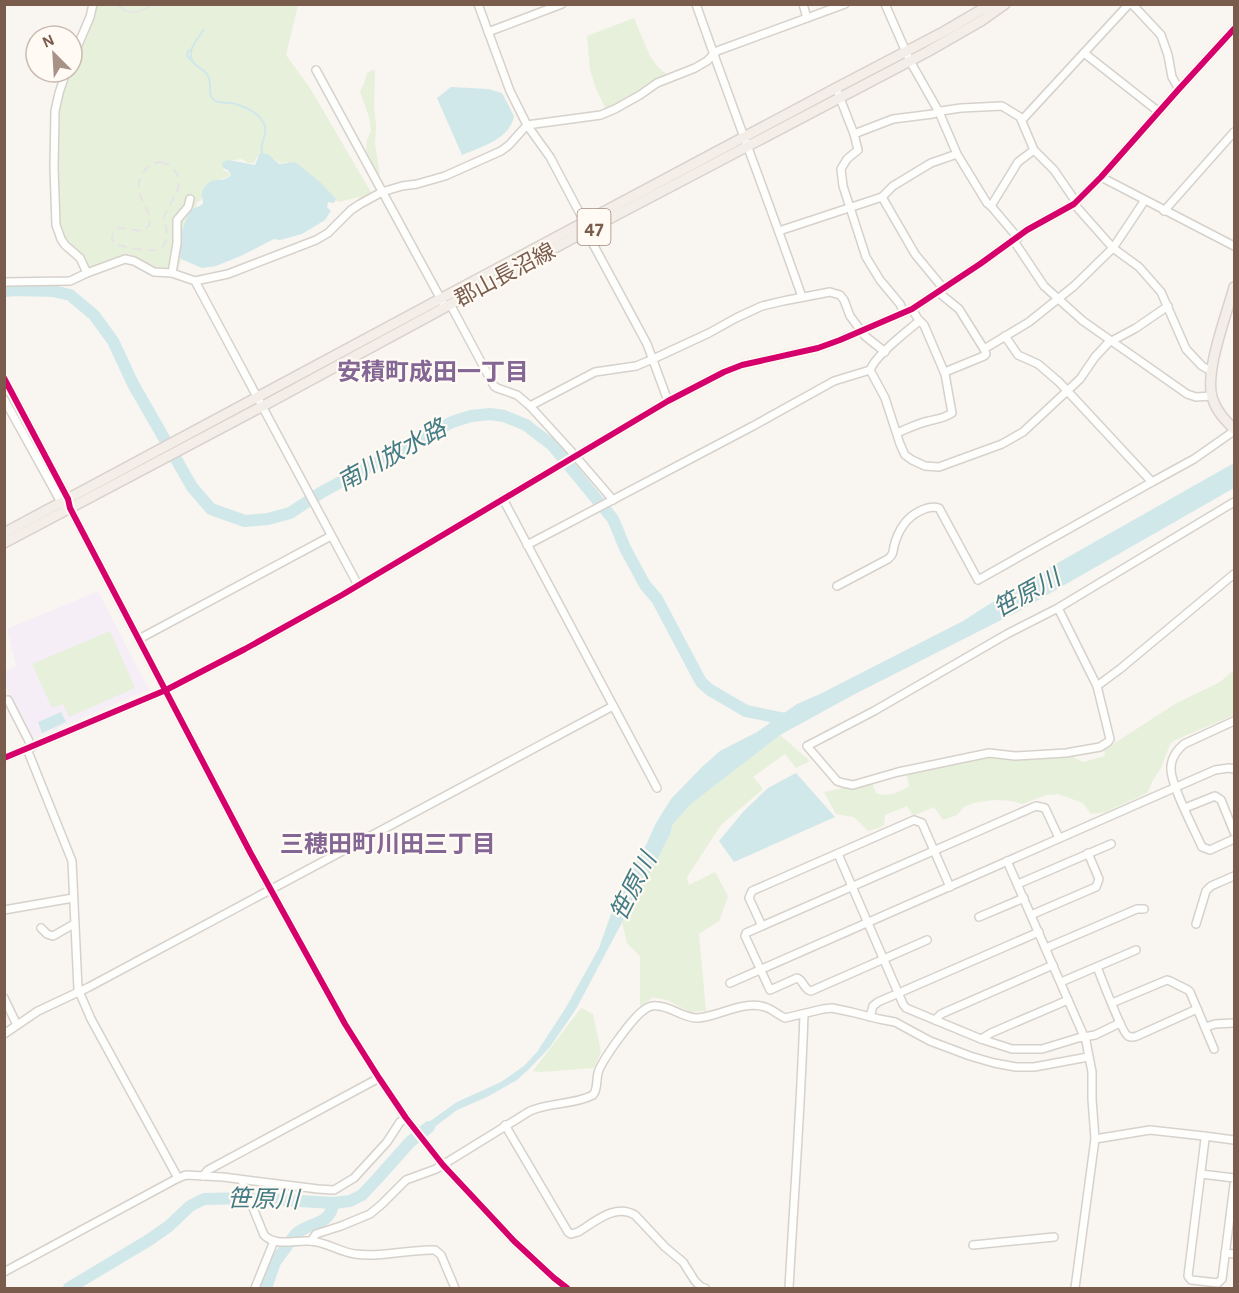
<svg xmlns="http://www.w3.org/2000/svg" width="1239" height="1293" font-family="'Alegreya Sans','Noto Sans JP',sans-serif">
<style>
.education{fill:#f6eef6}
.green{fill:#e7f0db}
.water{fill:#d0e8ea}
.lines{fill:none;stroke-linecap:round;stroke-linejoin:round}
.stream{stroke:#d0e8ea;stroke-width:2}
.river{stroke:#d0e8ea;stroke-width:12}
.minor-casing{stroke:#d7d1cb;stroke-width:10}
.major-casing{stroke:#dad1cc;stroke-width:12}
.minor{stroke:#fefefd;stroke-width:7}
.major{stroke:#f3eee8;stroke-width:9}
.tram{stroke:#e6e3e7;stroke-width:1.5}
.rail{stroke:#e6e3e7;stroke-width:2;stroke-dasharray:9 6;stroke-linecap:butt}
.cycleway-casing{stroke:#fffaf3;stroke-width:10}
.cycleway{stroke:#d6006c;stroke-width:6}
.labels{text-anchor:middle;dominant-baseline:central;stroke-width:4.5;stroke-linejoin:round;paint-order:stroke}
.shield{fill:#fffaf3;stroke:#a28b7f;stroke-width:1.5}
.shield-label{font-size:21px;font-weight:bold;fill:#7a5c4d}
.street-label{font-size:22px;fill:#7a5c4d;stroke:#fffaf3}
.neighbourhood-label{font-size:24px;font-weight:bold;fill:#846695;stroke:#fffaf3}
.water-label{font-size:24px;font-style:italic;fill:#437c86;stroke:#fffaf3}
</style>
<rect width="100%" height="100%" fill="#f9f5f0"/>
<polygon class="education" points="98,591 149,690 30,740 5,684 4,672 16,666 7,629"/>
<g class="green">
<path d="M96 5H298L286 55 310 88 372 194 363 199 359 197 338 202 296 165 286 162 280 163C272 157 267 156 257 157L254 163H248L241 159 226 161 223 170 228 172 230 175 225 178 221 179 220 183 197 203 178 271 159 270 140 260 89 269 80 255 65 243 57 223V110L69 72H72V63Z"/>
<polygon points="634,18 650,56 657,66 669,77 607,111 597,91 590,70 587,36"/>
<polygon points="373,70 375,71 374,108 376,125 375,144 380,175 378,175 366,150 367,140 371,131 369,117 360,91 365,81 367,73"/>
<polygon points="110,631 135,688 69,717 63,704 52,708 32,664"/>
<path d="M1234 670V715L1173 741 1170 744 1161 768 1153 780 1147 793 1106 812 1091 814 1083 803 1058 794 1046 795 1022 804 1012 801 993 800 973 803 964 807 957 815 943 820 934 807 913 816 907 806 885 815 884 825 879 828 868 831 854 817 836 814 824 792 872 782 876 793C886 798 900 792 909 786L906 773 979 757 1011 758 1071 756 1083 762 1105 756 1104 750 1175 704 1220 682Z"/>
<polygon points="780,735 810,761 796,768 785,754 753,777 763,789 721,825 687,877 689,885 715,872 728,896 719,921 699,934 706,1011 690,1012 667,1000 657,998 652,998 640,1006 640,956 627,943 622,922 644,881 654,866 670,834 673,824 691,804"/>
<polygon points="581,1008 593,1014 601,1052 594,1068 541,1072 533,1071"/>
</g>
<g class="water">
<path d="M451 87 488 89 502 93 514 116C510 139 481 147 462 155L437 98Z"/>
<path d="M260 153 268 154 279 164 295 162 299 165 321 183 336 199 334 203 328 202 327 207 331 211 325 220 302 234 280 240 274 239 243 255 216 266 202 268 181 259C177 244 183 222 192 209 209 203 201 205 202 191 214 172 220 186 231 175L228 170 223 168 222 162 229 160 255 165Z"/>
<polygon points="1234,463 1234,488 1019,611 855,694 780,735 691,804 673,824 670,834 654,866 644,881 576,1009 550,1047 529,1069 517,1080 487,1097 457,1110 424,1135 419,1129 457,1102 501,1082 514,1073 524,1066 537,1052 565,1009 599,948 616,900 647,843 656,823 671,799 702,767 720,751 757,732 797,704 820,694 963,621 1024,582"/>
<polygon points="61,712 66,722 42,733 38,722"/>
<polygon points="796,773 835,817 734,862 719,841 743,812 768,788"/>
</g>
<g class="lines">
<g class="stream">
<path d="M204 30C196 40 183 55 197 66 202 70 207 71 209 78 212 86 207 94 214 100 219 104 226 102 232 103 243 106 258 112 263 122 270 133 259 142 262 153"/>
<polyline points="191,50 188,51 187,56 192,61"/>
</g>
<g class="river">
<polyline points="4,291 16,290 53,291 70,295 94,315 113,341 133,384 192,487 211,509 245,521 268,519 290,513 322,492 452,422 471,416 490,414 504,416 526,425 552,445 613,519 625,548 645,585 657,599 701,682 710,690 746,711 790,720"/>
<polyline points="69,1288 149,1240 169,1226 190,1206 204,1199 246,1198 334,1203 350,1201 362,1195 377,1179 410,1142 429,1127"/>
<path d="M266 1288 275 1262 295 1235C304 1224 323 1226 330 1213 332 1210 332 1207 334 1203"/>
</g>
<g class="minor-casing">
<g id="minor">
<polyline points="478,4 510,91 527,125 550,157 586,225"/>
<path d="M696 4C730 102 768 199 802 297"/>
<polyline points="803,4 807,18"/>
<polyline points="885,4 910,61 939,112 957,154 987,203 991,206 1018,238"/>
<polyline points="1132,4 1161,35 1168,55 1172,77 1179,89"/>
<polyline points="488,32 562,4"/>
<polyline points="1084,53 1159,112"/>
<polyline points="72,59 90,17 93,4"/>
<polyline points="316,70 443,303"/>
<polyline points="836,88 854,134"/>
<polyline points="1022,120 1129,4"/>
<polyline points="1101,177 1234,246"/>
<polyline points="882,197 915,254 943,288"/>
<polyline points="1074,204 1113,248 1139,267 1161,292 1186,349 1202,366 1211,371"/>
<polyline points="991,206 1018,162 1034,150"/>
<polyline points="1164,211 1234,132"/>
<polyline points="586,231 647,344 668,401"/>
<polyline points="779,231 882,197 893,186 931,163 957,154"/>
<polyline points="1014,241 1044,286 1083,321 1187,394 1196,397 1212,396"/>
<polyline points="87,273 125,259 134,261 154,272 172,273 195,281 228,274 316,240 328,233 351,210 360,204 382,192 402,186 417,184 445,176 501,151 509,145 527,125 601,115 615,109 640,95 657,83 695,68 707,61 717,51 845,4"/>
<polyline points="172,273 177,243 177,220 188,207 190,199"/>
<polyline points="195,281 358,585"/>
<polyline points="4,282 70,281 87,273 80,258 65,245 61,239 56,225 54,168 55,111 59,93 66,72"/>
<polyline points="938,292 959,309 984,349"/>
<polyline points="450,304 494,386 497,388 517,395 530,406 571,451 613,500"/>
<polyline points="904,313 900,304 880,280 866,257 843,186 841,169 847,159 858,150 854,134 893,119 933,114 941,111 961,108 1002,106 1020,117 1034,150 1054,170 1076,202"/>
<polyline points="1005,336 1018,355 1038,364 1059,382 1152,482 1194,459 1234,431"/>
<polyline points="870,370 885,398 900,444 905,455 912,460 925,466 939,467 1002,444 1023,432 1080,379 1095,357 1108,343 1136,328 1168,306"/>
<polyline points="945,372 984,356 986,354 984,349 1029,322 1074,286 1113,248 1145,200"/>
<polyline points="4,378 68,499 70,508 250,852 345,1024 379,1078 406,1118 443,1165 514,1241 554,1278 567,1288"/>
<polyline points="4,399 62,504"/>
<polyline points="530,406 595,372 636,366 653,359 709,333 736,318 762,306 783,301 830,292 840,295 844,300 850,316 865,336 885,352"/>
<path d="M897 433C907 429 918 423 929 421 937 419 945 418 952 413L945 374 924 325 919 320"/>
<polyline points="503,499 657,788"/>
<path d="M527 545 753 426 834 381 870 370C876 355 905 333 918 322V319L912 309"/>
<path d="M837 586 888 559C893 555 893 552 894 546 898 531 905 518 920 511 926 508 932 506 939 508L978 580 1152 482"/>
<polyline points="1058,608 1097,686 1110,739 1108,742 1100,747 1066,753 1015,756 989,753 898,772 853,785 843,783 837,781 807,746 874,711 1007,634 1058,608 1234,502"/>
<polyline points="139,639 331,536"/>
<polyline points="1097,686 1120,669 1234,574"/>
<polyline points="4,701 8,700 32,747"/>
<path d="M1234 721 1184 744C1177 750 1171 758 1171 768 1170 784 1195 831 1202 847L1210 850 1234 839"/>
<polyline points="27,749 72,861 78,989 91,1019 178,1178 186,1175 223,1177 318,1189 334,1190 354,1178 387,1142 400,1122 406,1118"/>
<polyline points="4,758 166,690 245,649 342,595 668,401 724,372 742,365 818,348 840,340 912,309 980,264 1027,230 1074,204 1101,177 1179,89 1234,29"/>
<polyline points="1185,808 1215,796 1221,800 1234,832"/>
<polyline points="838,854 903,1004 906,1008 981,1039 1012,1049 1042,1049 1078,1038 1095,1035 1120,1023"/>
<polyline points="1007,861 1079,1025 1086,1041 1092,1072 1092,1099 1095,1139 1075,1288"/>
<polyline points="1018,884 1111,844"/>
<polyline points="4,910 73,898"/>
<polyline points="1031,915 1096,887 1099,879 1088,853"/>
<polyline points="979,917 1024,898"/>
<polyline points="1196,924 1206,891 1211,886 1234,876"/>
<polyline points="762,926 749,898 752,891 914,820 922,823 950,887"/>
<polyline points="41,928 47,934 53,936 74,924"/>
<path d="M927 940 811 991C803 989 804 980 797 978L770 990 745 936 746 933 1036 806 1045 808 1059 838"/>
<polyline points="1046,948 1137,909 1144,909"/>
<path d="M1097 967C1101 977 1122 1033 1128 1036 1132 1038 1134 1037 1137 1036L1197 1009"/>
<polyline points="1061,982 1136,950"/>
<polyline points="730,983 1215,770 1229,768 1234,769"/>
<polyline points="4,998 17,1025"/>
<polyline points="1112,1003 1167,980 1170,981 1188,990 1190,992 1214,1049"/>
<polyline points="870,1017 873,1006 878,1002 1039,932"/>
<polyline points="935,1020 941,1014 1053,965"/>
<polyline points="1206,1027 1215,1024 1234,1023"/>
<polyline points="4,1034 38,1011 89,987 613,706"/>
<polyline points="981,1039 991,1033 1068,1000"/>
<path d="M505 1125 568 1232 571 1234 578 1232C595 1222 615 1203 635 1215L665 1247 683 1262 695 1281 701 1287 705 1288"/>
<polyline points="1095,1139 1150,1130 1204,1136"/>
<polyline points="1234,1140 1204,1136 1205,1139 1188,1276 1191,1280 1218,1283 1222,1279 1234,1185"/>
<polyline points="1201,1174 1234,1178"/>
<polyline points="203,1176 208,1170 379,1078"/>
<path d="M242 1181 264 1235C276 1247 294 1240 309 1241 325 1241 339 1252 355 1254 381 1258 408 1249 435 1250L441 1255 455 1288"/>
<path d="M311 1241 316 1234 341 1226 370 1214 382 1204 406 1180 436 1169 530 1111C550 1102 574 1105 593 1095 598 1089 596 1081 598 1073 601 1061 633 1017 644 1010 647 1007 653 1005 657 1006 671 1006 682 1018 697 1018 719 1017 742 1000 765 1007 772 1009 778 1015 785 1018L823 1009 832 1008 851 1012 879 1019 895 1022 930 1041 970 1056 994 1063 1016 1067H1034L1088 1057"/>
<polyline points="973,1245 1054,1237"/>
<polyline points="1225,1253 1234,1254"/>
<polyline points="4,1272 178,1178"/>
<polyline points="255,1288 274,1241"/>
<path d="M789 1288C794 1197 801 1106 804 1014"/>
</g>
</g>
<g class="major-casing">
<g id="major">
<path d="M1234 287C1227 314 1203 374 1213 400 1217 412 1226 421 1234 429"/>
<polyline points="4,533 440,299 836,88 945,31 991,4"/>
<polyline points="4,543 263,406 588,230 927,52 981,21 1005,4"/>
</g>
</g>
<use href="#minor" class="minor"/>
<use href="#major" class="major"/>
<path class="tram" d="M117 4C127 16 142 13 153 4"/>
<path class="rail" d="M161 162C169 164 173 167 177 174 184 189 169 203 164 217 165 227 170 235 164 245 162 248 160 249 156 250 150 251 118 247 114 243 110 238 113 234 116 229L120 228 142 231 149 226C154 207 130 196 142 175 146 166 151 163 161 162Z"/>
<g class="cycleway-casing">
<g id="cycleway">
<polyline points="4,378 68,499 70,508 250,852 345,1024 379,1078 406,1118 443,1165 514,1241 554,1278 567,1288"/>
<polyline points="4,758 166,690 245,649 342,595 668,401 724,372 742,365 818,348 840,340 912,309 980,264 1027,230 1074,204 1101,177 1179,89 1234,29"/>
</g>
</g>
<use href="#cycleway" class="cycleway"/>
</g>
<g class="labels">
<rect class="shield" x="577.5" y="209" width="33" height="36" rx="4.5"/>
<g class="shield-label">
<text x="594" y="227">47</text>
</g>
<g class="street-label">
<text transform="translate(505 275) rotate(-28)">郡山長沼線</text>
</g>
<g class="neighbourhood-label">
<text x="433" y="373">安積町成田一丁目</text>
<text x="388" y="845">三穂田町川田三丁目</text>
</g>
<g class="water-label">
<text transform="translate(392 456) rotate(-29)">南川放水路</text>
<text transform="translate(1027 594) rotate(-29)">笹原川</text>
<text transform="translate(634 887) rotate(-63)">笹原川</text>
<text transform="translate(263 1200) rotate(1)">笹原川</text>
</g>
</g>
<rect width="1239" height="1293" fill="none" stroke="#7a5c4d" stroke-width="12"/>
<g transform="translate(54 54) rotate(336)"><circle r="28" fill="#fffaf3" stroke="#cabbb1" stroke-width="1.5"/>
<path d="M0-4.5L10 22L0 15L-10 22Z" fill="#a69286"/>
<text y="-9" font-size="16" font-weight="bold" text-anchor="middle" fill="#7a5c4d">N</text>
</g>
</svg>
